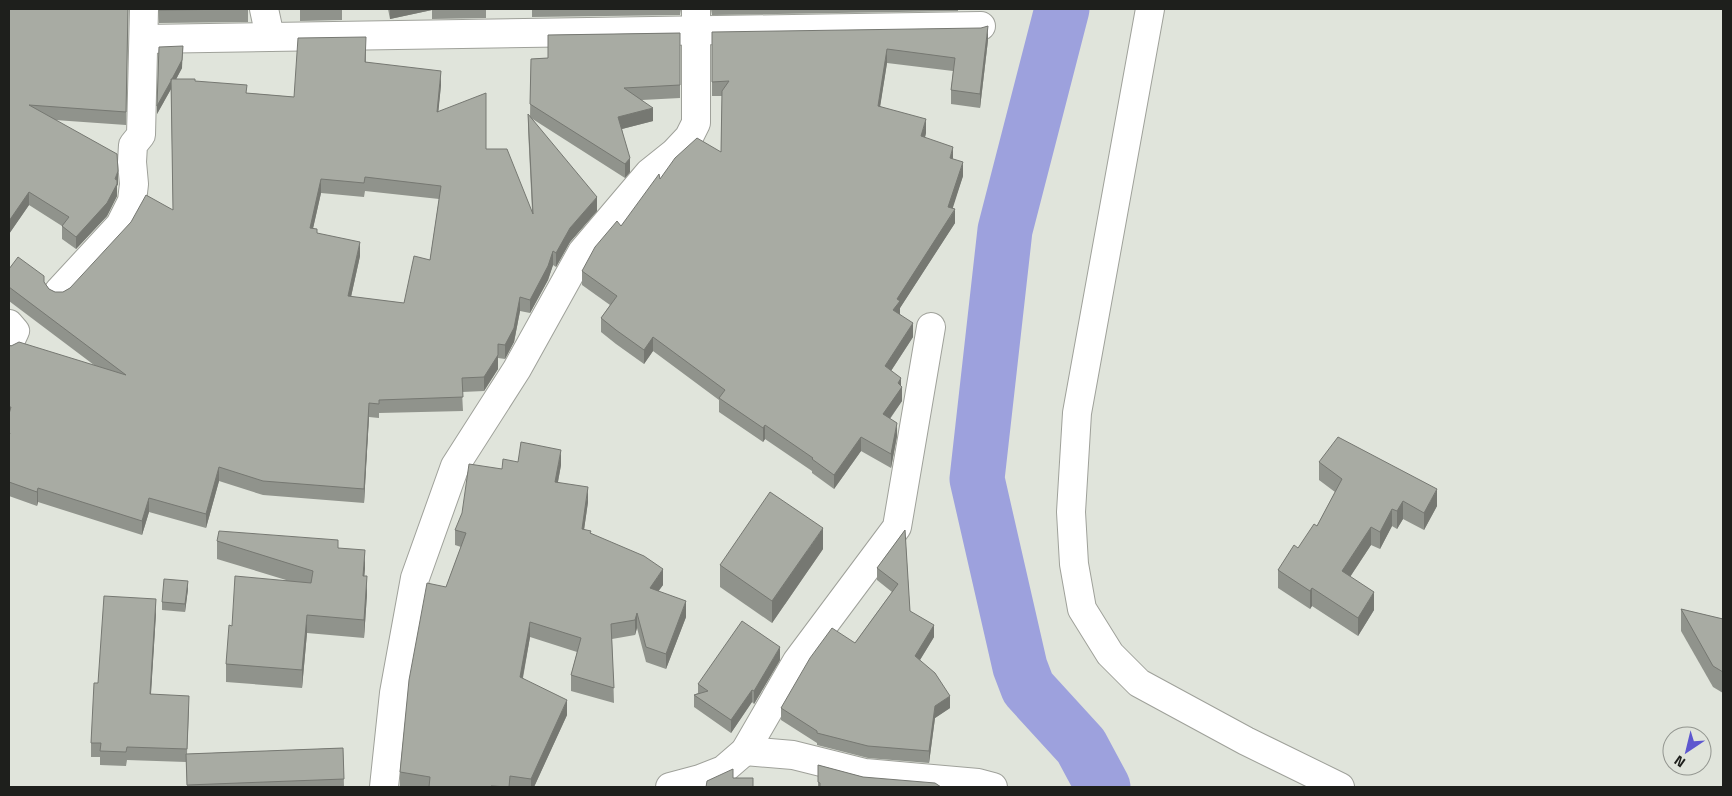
<svg xmlns="http://www.w3.org/2000/svg" width="1732" height="796" font-family="'Titillium Web',sans-serif">
<style>
.lines{fill:none;stroke-linecap:round;stroke-linejoin:round}
.river{stroke:#9da1dd;stroke-width:55}
.street-casing{stroke:#9fa19a;stroke-width:30}
.street{stroke:#fff;stroke-width:28}
.wall{fill:#90938c;fill-rule:evenodd}
.shaded-wall{fill:#767872}
.building{fill:#a8aba3;stroke:#767872;fill-rule:evenodd}
</style>
<rect width="100%" height="100%" fill="#e0e4db"/>
<g class="lines">
<polyline class="river" points="1062,9 1005,230 977,479 1020,667 1028,688 1081,746 1103,787"/>
<g class="street-casing">
<g id="street">
<polyline points="264,9 270,37"/>
<polyline points="1150,9 1077,413 1071,512 1074,564 1082,609 1110,654 1139,683 1246,741 1340,787"/>
<polyline points="145,39 981,26"/>
<polyline points="59,291 120,225 132,201 134,184 132,162 133,145 141,135 144,9"/>
<polyline points="9,324 15,331 9,344"/>
<polyline points="745,751 793,755 865,773 978,783 993,787"/>
<polyline points="384,787 394,693 415,578 455,466 517,369 582,252 649,173 674,153 689,137 696,123 696,9"/>
<polyline points="670,787 700,779 723,770 745,751 797,661 897,527 931,327"/>
</g>
</g>
<use href="#street" class="street"/>
</g>
<g class="wall">
<polygon points="9,9 128,9 126,125 55,120 118,184 117,186 117,196 107,216 76,249 62,239 62,226 29,205 9,234"/>
<polygon points="158,9 248,9 248,22 159,23"/>
<polygon points="300,9 342,9 342,20 300,21"/>
<polygon points="388,9 486,9 486,18 432,19 432,10 390,19"/>
<polygon points="532,9 681,9 680,15 532,17"/>
<polygon points="711,9 958,9 958,11 712,15"/>
<polygon points="712,32 988,40 980,108 951,104 951,90 953,71 887,63 880,106 926,133 925,138 953,159 963,176 952,208 955,223 900,308 900,314 913,337 891,371 901,386 902,401 890,419 897,436 891,468 861,451 834,489 812,473 812,471 765,439 763,442 719,412 719,400 653,351 644,364 616,344 601,332 601,318 610,305 582,285 582,271 621,226 660,179 721,152 722,96 712,96"/>
<path d="M680 33V98L642 100 653 121 622 129 630 172 625 178 531 118 597 211 570 242 556 267 553 265 548 280 530 313 520 311 514 342 505 359 498 358V369L484 391 462 392 463 411 379 413V418L369 417 364 503 263 495 219 481 206 528 149 512 142 535 38 502 37 506 9 496V345L94 365 9 301V269L44 282 49 289 55 292H63L70 288 173 210 171 89 157 114 159 47 182 68 176 79 195 81 247 93 294 97 366 51V62L441 85 438 112 486 149 532 211 528 128V114L530 117 531 59 548 58V35ZM365 191 439 199 430 260 404 303 351 297 360 256 317 233 313 228 321 193 364 197Z"/>
<polygon points="518,462 561,465 558,482 588,502 584,529 663,585 658,591 686,617 666,669 646,662 637,628 635,635 612,639 614,703 571,691 571,675 577,652 530,637 523,678 567,715 534,787 400,787 400,772 446,587 461,547 455,545 455,530 502,469"/>
<polygon points="1319,462 1437,506 1424,530 1403,519 1397,529 1392,526 1380,549 1371,545 1350,577 1374,610 1358,636 1312,606 1310,609 1278,588 1278,570 1298,548 1317,526 1335,492 1319,480"/>
<polygon points="905,530 910,611 934,637 920,660 950,708 935,718 929,763 868,758 817,745 817,743 781,720 781,708 855,643 892,592 877,580 877,568"/>
<polygon points="217,541 338,548 365,568 364,576 367,594 364,638 307,633 302,688 226,682 226,664 232,626 286,580 217,559"/>
<polygon points="823,549 772,623 720,587 720,565"/>
<polygon points="188,589 185,612 162,610 162,602"/>
<polygon points="1681,609 1723,619 1723,693 1713,687 1681,631"/>
<polygon points="156,613 151,694 189,710 187,754 343,748 344,787 187,787 186,762 127,760 126,766 100,765 100,757 91,757 91,743 98,683"/>
<polygon points="780,660 754,704 752,702 731,733 694,707 694,695 698,693 698,684"/>
<polygon points="818,765 863,777 941,787 818,787"/>
</g>
<g class="shaded-wall">
<polygon points="390,9 432,9 432,10 390,19"/>
<polygon points="988,26 988,40 980,108 980,94"/>
<polygon points="183,46 182,68 171,89 171,81"/>
<polygon points="887,49 887,63 878,120 878,106"/>
<polygon points="441,71 441,85 437,126 437,112"/>
<polygon points="171,81 171,89 157,114 157,106"/>
<polygon points="653,108 653,121 618,130 618,117"/>
<polygon points="926,119 926,133 921,150 921,136"/>
<polygon points="953,147 953,161 950,158"/>
<polygon points="630,158 630,172 625,178 625,164"/>
<polygon points="963,162 963,176 949,220 955,209 955,223 900,308 900,315 893,310 897,299 948,207"/>
<polygon points="118,171 118,184 117,186 117,196 107,216 76,249 76,237 115,179"/>
<polygon points="321,179 321,193 310,242 310,228"/>
<polygon points="29,192 29,205 9,234 9,221"/>
<polygon points="597,197 597,211 570,242 556,267 556,253 570,228"/>
<polygon points="360,242 360,256 348,310 348,296"/>
<polygon points="553,251 553,265 548,280 530,313 530,300"/>
<polygon points="520,297 520,311 514,342 505,359 505,345"/>
<polygon points="913,323 913,337 885,380 885,366"/>
<polygon points="653,337 653,351 644,364 644,350"/>
<polygon points="498,355 498,369 484,391 484,377"/>
<polygon points="901,378 901,388 902,387 902,401 883,428 883,414 898,383"/>
<polygon points="369,403 369,417 364,503 364,489"/>
<polygon points="897,423 897,436 891,468 891,454"/>
<polygon points="765,425 765,439 763,442 763,428"/>
<polygon points="861,437 861,451 834,489 834,475"/>
<polygon points="561,450 561,465 555,497 555,482"/>
<polygon points="219,467 219,481 206,528 206,514"/>
<polygon points="588,487 588,502 582,544 582,529"/>
<polygon points="38,488 38,502 37,506 37,492"/>
<polygon points="1437,489 1437,506 1424,530 1424,513"/>
<polygon points="149,498 149,512 142,535 142,521"/>
<polygon points="1403,501 1403,519 1397,529 1397,511"/>
<polygon points="1392,509 1392,526 1380,549 1380,532"/>
<polygon points="1371,527 1371,545 1342,589 1342,571"/>
<polygon points="823,528 823,549 772,623 772,601"/>
<polygon points="365,550 365,568 363,594 363,576"/>
<polygon points="663,569 663,585 650,603 650,588"/>
<polygon points="367,576 367,594 364,638 364,620"/>
<polygon points="188,581 188,589 185,612 185,604"/>
<polygon points="1312,588 1312,606 1310,609 1310,591"/>
<polygon points="1374,592 1374,610 1358,636 1358,618"/>
<polygon points="156,599 156,613 150,708 150,694"/>
<polygon points="686,601 686,617 666,669 666,654"/>
<polygon points="637,613 637,628 635,635 635,620"/>
<polygon points="307,615 307,633 302,688 302,670"/>
<polygon points="530,622 530,637 520,692 520,677"/>
<polygon points="934,625 934,637 915,668 915,656"/>
<polygon points="780,647 780,660 754,704 754,691"/>
<polygon points="752,690 752,702 731,733 731,720"/>
<polygon points="950,696 950,708 935,718 929,763 929,751 935,706"/>
<polygon points="567,700 567,715 534,787 531,787 531,779"/>
</g>
<g class="building">
<polygon points="9,9 128,9 126,112 29,105 117,154 118,171 115,179 117,180 117,184 107,203 76,237 62,226 69,217 29,192 9,221"/>
<polygon points="159,9 248,9 159,10"/>
<polygon points="988,26 980,94 951,90 955,58 887,49 878,106 926,119 921,136 953,147 950,158 963,162 948,207 955,209 897,299 900,301 893,310 913,323 885,366 901,378 898,383 902,387 883,414 897,423 891,454 861,437 834,475 812,459 813,458 765,425 763,428 719,398 725,390 653,337 644,350 616,330 601,318 617,296 582,271 595,247 617,221 621,226 659,174 660,179 675,158 697,138 721,152 722,91 729,81 712,82 712,32 981,28"/>
<polygon points="680,33 680,85 624,88 653,108 618,117 630,158 625,164 530,104 531,59 548,58 548,35"/>
<path d="M366 37 365 62 441 71 437 112 486 93V149H507L533 214 528 114 597 197 570 228 556 253 553 251 548 266 530 300 520 297 514 328 505 345 498 344V355L484 377 462 378 463 397 379 400V404L369 403 364 489 263 481 219 467 206 514 149 498 142 521 38 488 37 492 9 482V436L10 433H9V414L11 407H9V345L11 346 19 342 126 375 9 287V269L18 257 44 276V282L49 289 55 292H63L70 288 131 222 146 195 173 210 171 79H195V81L247 85 246 93 294 97 298 38ZM365 177 441 186 430 260 414 256 404 303 348 296 360 242 317 233V229L310 228 321 179 364 183Z"/>
<polygon points="183,46 182,60 172,79 171,79 171,81 157,106 159,47"/>
<polygon points="1338,437 1437,489 1424,513 1403,501 1397,511 1392,509 1380,532 1371,527 1342,571 1374,592 1358,618 1312,588 1310,591 1278,570 1294,545 1298,548 1314,524 1317,526 1342,479 1319,462"/>
<polygon points="521,442 561,450 555,482 588,487 582,529 591,531 590,533 644,556 663,569 650,588 686,601 666,654 646,647 637,613 635,620 611,624 614,688 571,675 581,638 530,622 520,677 567,700 531,779 510,776 509,787 491,786 491,787 429,787 430,777 400,772 409,680 427,583 446,587 466,533 455,530 462,513 469,464 502,469 503,459 518,462"/>
<polygon points="770,492 823,528 772,601 720,565"/>
<polygon points="905,530 910,611 934,625 915,656 935,673 950,696 935,706 929,751 868,746 817,733 817,731 781,708 810,658 832,628 855,643 898,584 877,568"/>
<polygon points="219,531 338,540 338,548 365,550 363,576 367,576 364,620 307,615 302,670 226,664 229,625 232,626 235,576 311,583 313,571 217,541"/>
<polygon points="164,579 188,581 185,604 162,602"/>
<polygon points="104,596 156,599 150,694 189,696 187,749 127,747 126,752 100,751 101,743 91,743 94,683 98,683"/>
<polygon points="1681,609 1723,619 1723,672 1713,666"/>
<polygon points="742,621 780,647 754,691 752,690 731,720 694,695 708,691 698,684"/>
<polygon points="343,748 344,779 187,785 186,754"/>
<polygon points="818,765 863,777 935,783 941,787 820,787 820,783 818,782"/>
<polygon points="733,769 733,778 753,778 753,787 706,787 707,781"/>
</g>
<rect width="1732" height="796" fill="none" stroke="#1e1f1c" stroke-width="20"/>
<g transform="translate(1687 751) rotate(215)"><circle r="24" fill="#e0e4db" stroke="#92958f"/>
<path d="M0-4L9 19L0 12L-9 19Z" fill="#5d57cf"/>
<text y="-8" font-size="14" font-weight="bold" text-anchor="middle" fill="#1e1f1c">N</text>
</g>
</svg>
